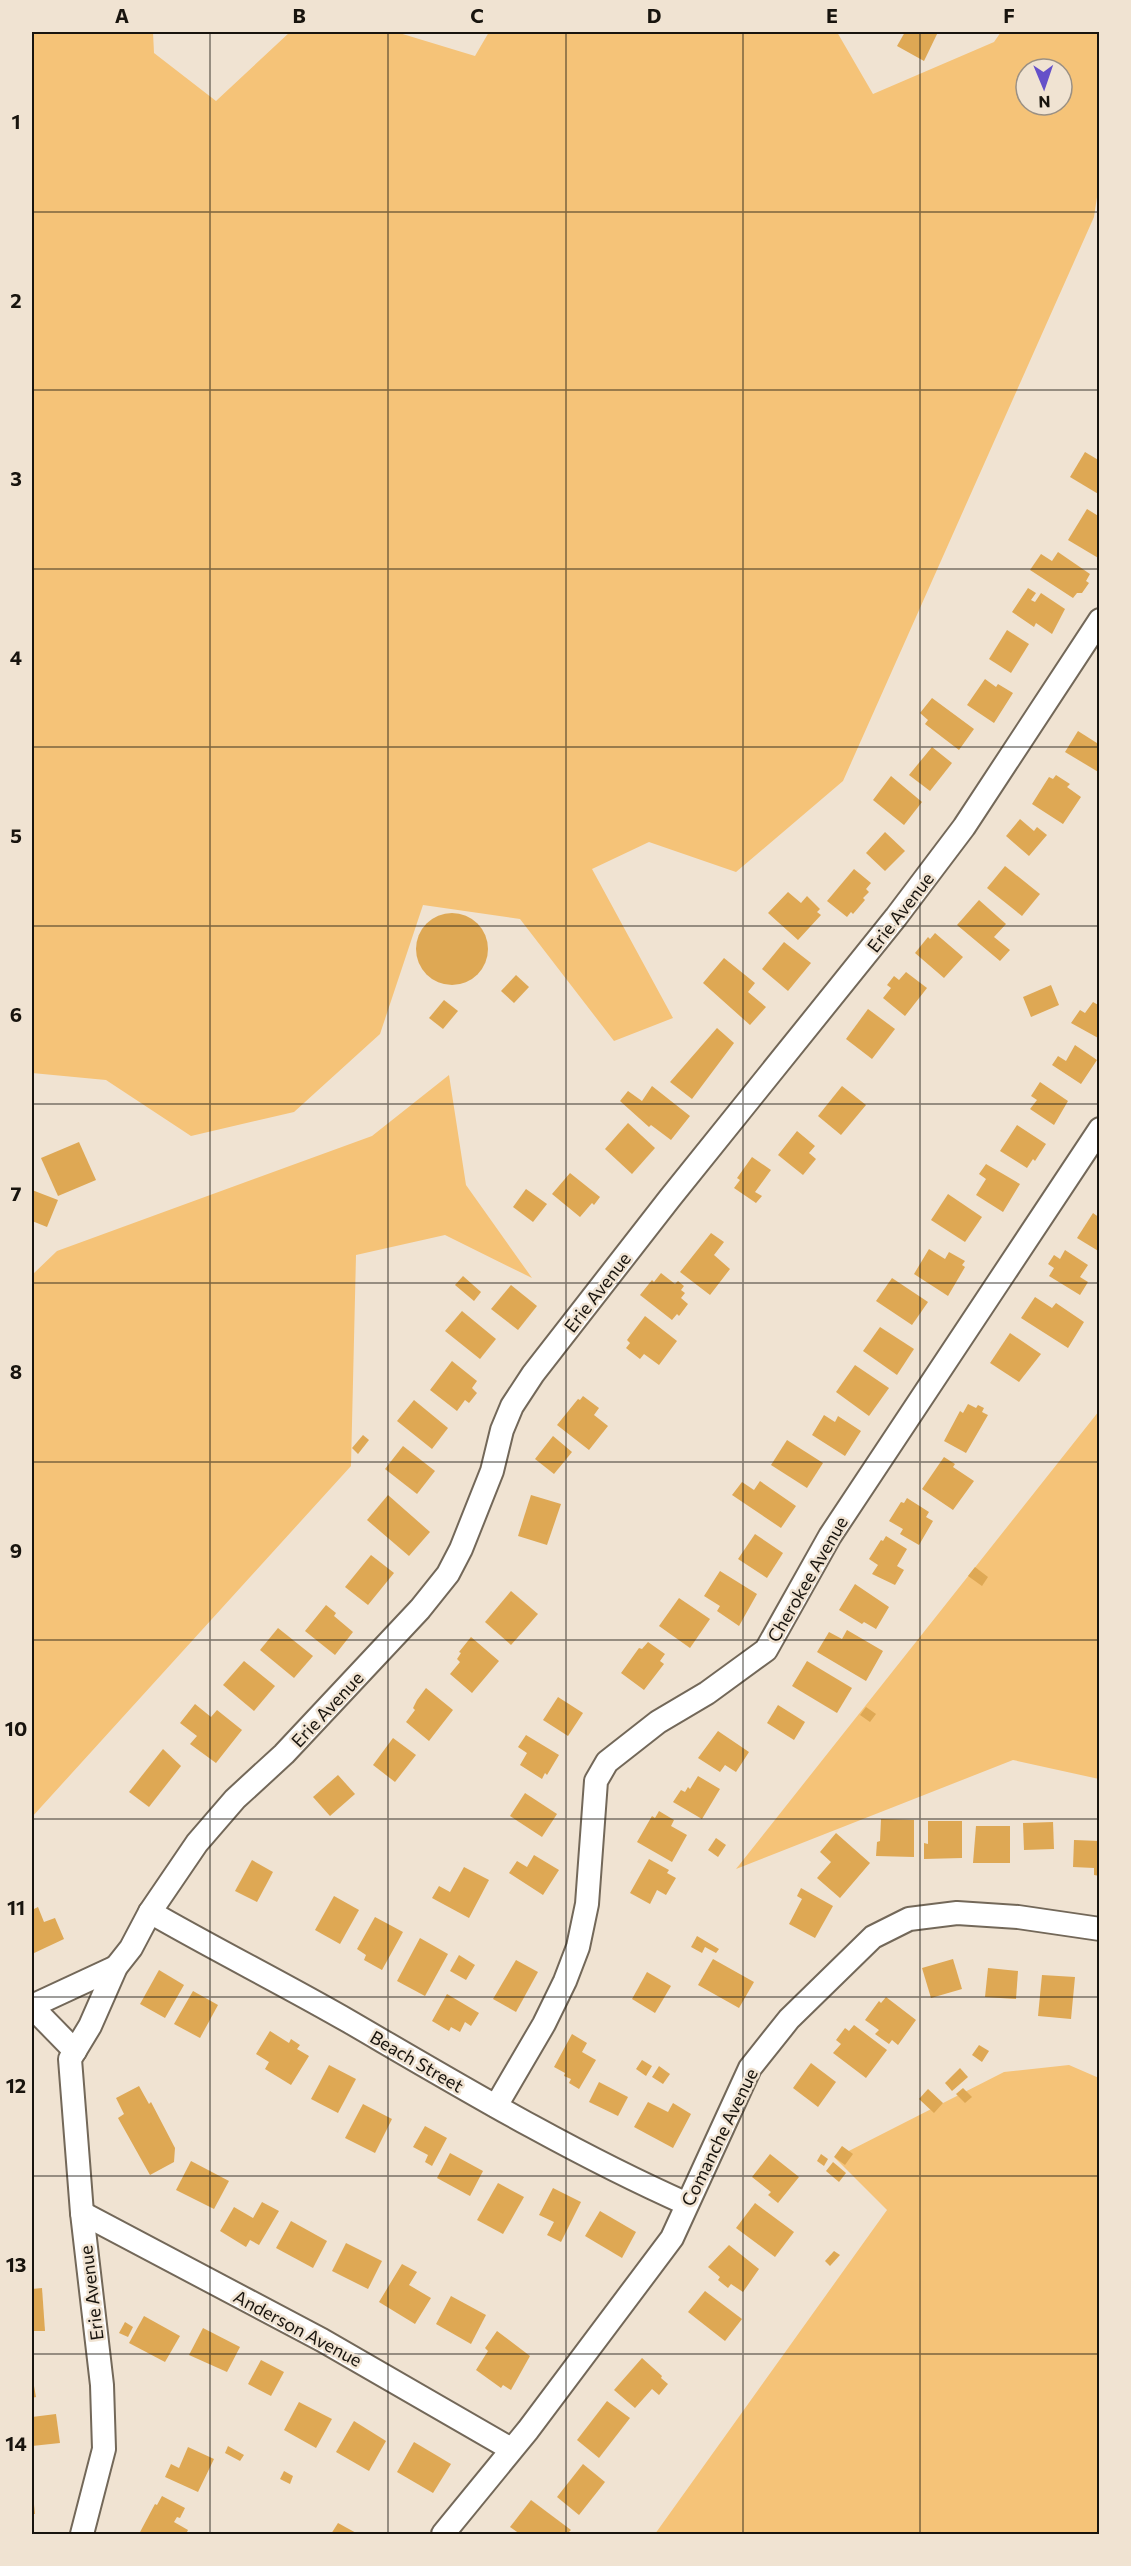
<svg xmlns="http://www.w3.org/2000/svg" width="1131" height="2566" font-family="Commissioner,sans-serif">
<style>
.green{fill:#f5c378;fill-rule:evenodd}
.building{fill:#dea854}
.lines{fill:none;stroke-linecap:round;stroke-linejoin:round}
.street-casing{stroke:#736859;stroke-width:26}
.street{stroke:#fff;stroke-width:22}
.grid{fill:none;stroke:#18140e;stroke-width:1.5;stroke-opacity:0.55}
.labels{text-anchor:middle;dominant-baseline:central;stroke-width:5;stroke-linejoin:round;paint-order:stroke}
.street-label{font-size:18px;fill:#18140e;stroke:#f0e3d2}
.neatline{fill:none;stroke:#18140e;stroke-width:2}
.grid-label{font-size:20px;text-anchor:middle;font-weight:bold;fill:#18140e}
</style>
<rect width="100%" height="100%" fill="#f0e3d2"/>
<g class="green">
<path d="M32 32H153L154 53 216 101 290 32H396L475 56 489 32H837L873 94 994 42 1001 32H1099L1100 177 1094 217 843 781 736 872 649 842 592 869 673 1018 614 1041 520 919 423 905 380 1034 294 1112 191 1136 106 1080 32 1073ZM1026 69H1062V105H1026Z"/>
<polygon points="449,1075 466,1185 532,1278 445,1235 356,1255 351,1466 32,1817 32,1275 57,1251 372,1136"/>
<polygon points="1099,1411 1099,1779 1013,1760 736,1869"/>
<polygon points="1069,2065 1099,2078 1099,2534 655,2534 887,2210 835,2158 1004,2072"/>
</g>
<g class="building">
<polygon points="905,32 938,32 924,61 897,46"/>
<polygon points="1085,452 1100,461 1100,495 1070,477"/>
<polygon points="1087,509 1100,517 1100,559 1068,540"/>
<polygon points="1058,552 1090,574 1086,581 1089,583 1082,593 1077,593 1073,598 1030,570 1041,554 1052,561"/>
<polygon points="1028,588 1036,593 1031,600 1035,602 1041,593 1065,609 1052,634 1036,623 1034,627 1012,612"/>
<polygon points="1007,630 1029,644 1011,673 989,659"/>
<polygon points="985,679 996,687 998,684 1013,693 994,723 967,705"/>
<polygon points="932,698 974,729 959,750 925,724 928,720 920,713"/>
<polygon points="1078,731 1100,745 1100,773 1065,752"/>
<polygon points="932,747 952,763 930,791 909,775"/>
<polygon points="1056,775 1070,784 1067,787 1081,797 1063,824 1032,804 1049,777 1053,779"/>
<polygon points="891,776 922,802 904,825 873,800"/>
<polygon points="1020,819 1034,831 1037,827 1047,835 1029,856 1006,836"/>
<polygon points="885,832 905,851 885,871 866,853"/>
<polygon points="1005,866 1040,894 1022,916 987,888"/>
<polygon points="854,869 871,883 866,889 869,892 863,898 865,900 853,914 851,912 847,917 827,901"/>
<polygon points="788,892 801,903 807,896 820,909 817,912 821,915 798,940 768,913"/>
<polygon points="979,900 1006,924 994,937 1010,950 1000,961 957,925"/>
<circle cx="452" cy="949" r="36"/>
<polygon points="935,933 963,957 944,978 915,953 928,937 930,939"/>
<polygon points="784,942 811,963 788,991 762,969"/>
<polygon points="724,958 755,983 748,992 766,1007 750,1025 703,983"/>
<polygon points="906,972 927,988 905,1016 883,998 891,988 887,985 894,976 899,980"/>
<polygon points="516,975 529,987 514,1003 501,991"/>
<polygon points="1051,985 1059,1005 1031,1017 1023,997"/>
<polygon points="444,1000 458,1011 443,1029 429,1018"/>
<polygon points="1093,1002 1100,1006 1100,1039 1071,1023 1080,1010 1085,1013"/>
<polygon points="868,1009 895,1029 872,1059 846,1039"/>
<polygon points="717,1028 734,1043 692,1099 670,1082"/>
<polygon points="1075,1045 1097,1060 1081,1084 1052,1065 1058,1056 1066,1061"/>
<polygon points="1040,1082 1068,1101 1054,1125 1030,1109 1037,1100 1031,1096"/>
<polygon points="652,1086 690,1116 671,1140 651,1125 649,1127 620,1101 628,1091 642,1101"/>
<polygon points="842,1086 866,1105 841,1135 818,1116"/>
<polygon points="628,1123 655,1148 632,1174 605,1149"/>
<polygon points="1017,1125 1046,1144 1035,1161 1033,1159 1027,1168 1000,1151"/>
<polygon points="797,1131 815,1146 809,1153 816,1159 803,1175 778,1155"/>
<polygon points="79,1142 96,1180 58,1196 41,1158"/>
<polygon points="752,1157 771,1170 755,1192 762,1196 756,1203 734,1188 740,1180 737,1178"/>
<polygon points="986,1164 1020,1184 1003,1212 976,1195 986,1179 979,1174"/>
<polygon points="570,1173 600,1197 594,1205 592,1203 580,1217 552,1194"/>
<polygon points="526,1189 547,1204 533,1222 513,1207"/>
<polygon points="32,1190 58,1200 47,1227 32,1221"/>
<polygon points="948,1194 982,1217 965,1242 931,1220"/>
<polygon points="1093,1213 1100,1218 1100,1252 1077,1238"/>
<polygon points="711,1233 724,1242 714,1255 730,1269 710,1295 680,1272"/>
<polygon points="929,1249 945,1259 949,1252 965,1261 962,1265 965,1267 948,1296 914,1274"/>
<polygon points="1065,1250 1088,1265 1080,1277 1088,1282 1080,1295 1049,1276 1054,1268 1048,1264 1054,1255 1060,1259"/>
<polygon points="661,1273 675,1284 678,1281 684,1286 681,1290 685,1293 681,1298 688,1304 679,1316 677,1314 672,1320 640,1295 652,1280 654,1282"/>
<polygon points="463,1276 481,1292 474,1301 455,1285"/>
<polygon points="892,1278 928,1302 912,1325 876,1301"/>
<polygon points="511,1285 537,1306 518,1330 491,1309"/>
<polygon points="1035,1297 1052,1308 1056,1303 1084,1322 1068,1348 1021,1318"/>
<polygon points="462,1311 496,1339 480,1359 445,1331"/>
<polygon points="645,1316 677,1341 659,1365 644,1354 640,1359 626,1348 630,1343 627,1340"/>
<polygon points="880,1327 914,1349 897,1375 863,1351"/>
<polygon points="1010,1333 1041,1354 1019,1382 990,1363"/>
<polygon points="452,1361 477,1381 472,1388 477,1393 469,1403 465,1400 457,1411 430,1390"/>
<polygon points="855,1365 889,1388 869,1416 836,1392"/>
<polygon points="583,1396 599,1408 594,1415 608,1426 589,1450 557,1425 578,1399 580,1400"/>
<polygon points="414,1400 448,1428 432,1449 397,1421"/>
<polygon points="968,1404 976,1408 978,1405 984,1408 982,1412 988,1415 966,1453 944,1441 960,1411 963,1413"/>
<polygon points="824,1415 835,1422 838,1416 861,1431 845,1456 812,1435"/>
<polygon points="363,1435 369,1440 358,1454 352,1448"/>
<polygon points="553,1436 572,1452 554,1474 535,1459"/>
<polygon points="787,1440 823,1463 807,1488 771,1465"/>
<polygon points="403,1446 435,1471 417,1494 385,1469"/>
<polygon points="944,1457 955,1464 953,1467 974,1481 953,1510 922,1489"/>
<polygon points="760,1481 796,1506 781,1528 732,1495 742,1482 754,1490"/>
<polygon points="388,1495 430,1532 409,1556 367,1520"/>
<polygon points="531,1495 561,1504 547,1545 518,1536"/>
<polygon points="907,1498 929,1512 926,1517 933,1521 919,1545 900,1534 903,1529 889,1521 901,1502 904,1503"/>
<polygon points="755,1534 783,1553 767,1578 738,1559"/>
<polygon points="886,1536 907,1549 897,1566 904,1570 895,1585 872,1574 878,1565 869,1559 881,1540 883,1541"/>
<polygon points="371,1555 394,1573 368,1605 345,1587"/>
<polygon points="975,1567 988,1577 982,1586 968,1576"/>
<polygon points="720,1571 757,1594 739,1626 717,1611 720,1606 704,1596"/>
<polygon points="855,1584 889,1607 876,1629 864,1622 862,1624 839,1610"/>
<polygon points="511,1591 538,1614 511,1645 485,1622"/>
<polygon points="679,1598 710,1619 690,1648 659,1626"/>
<polygon points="326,1605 336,1613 334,1616 353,1632 335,1655 305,1631"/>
<polygon points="278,1628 313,1656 294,1678 260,1650"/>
<polygon points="847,1630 883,1651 866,1681 817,1652 829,1632 842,1639"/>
<polygon points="471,1637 499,1661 472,1693 450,1674 460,1662 457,1659 461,1653 459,1652"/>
<polygon points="648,1642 665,1654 660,1661 664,1664 644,1690 621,1673 639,1648 642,1649"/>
<polygon points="244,1661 275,1686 254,1711 223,1685"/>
<polygon points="807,1661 852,1688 837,1713 792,1686"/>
<polygon points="426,1688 453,1710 429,1741 406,1722 415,1710 413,1708 417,1700"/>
<polygon points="558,1697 583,1713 568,1736 543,1720"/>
<polygon points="195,1704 211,1717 217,1710 242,1730 216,1763 190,1744 197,1736 180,1723"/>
<polygon points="778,1705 805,1722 794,1740 767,1723"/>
<polygon points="866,1707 876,1714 870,1722 860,1715"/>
<polygon points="718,1731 749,1752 736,1772 725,1765 720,1772 698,1758"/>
<polygon points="526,1735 559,1755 547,1775 545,1773 542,1779 520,1765 527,1753 518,1747"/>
<polygon points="393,1738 416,1755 395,1782 373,1765"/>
<polygon points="163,1749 181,1766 149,1807 129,1792"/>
<polygon points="338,1775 355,1794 330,1816 313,1797"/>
<polygon points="698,1776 720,1789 702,1819 673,1802 681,1790 685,1792 688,1787 690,1789"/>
<polygon points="525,1793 557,1814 542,1837 510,1816"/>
<polygon points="659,1811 674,1820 671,1826 687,1835 672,1862 637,1842 652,1816 655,1818"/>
<polygon points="881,1819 914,1820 914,1857 876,1856 877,1842 880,1841"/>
<polygon points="928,1821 962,1821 962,1858 924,1859 924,1843 928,1844"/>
<polygon points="1053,1822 1054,1849 1024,1850 1023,1823"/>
<polygon points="976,1826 1010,1826 1010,1863 973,1863"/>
<polygon points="836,1833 870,1863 840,1898 817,1878 831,1862 820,1852"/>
<polygon points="716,1838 726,1845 718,1857 708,1850"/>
<polygon points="1074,1840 1100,1841 1100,1876 1094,1875 1094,1868 1073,1867"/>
<polygon points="534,1855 559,1870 543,1895 509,1873 517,1861 527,1867"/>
<polygon points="649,1859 669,1870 667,1873 676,1878 666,1895 657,1890 650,1904 630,1893"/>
<polygon points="252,1860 273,1872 257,1902 235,1891"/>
<polygon points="464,1867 489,1880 469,1918 432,1898 439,1886 450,1892"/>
<polygon points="801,1888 833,1906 815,1938 789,1924 802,1899 797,1896"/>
<polygon points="334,1896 359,1910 340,1944 315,1930"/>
<polygon points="38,1907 44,1922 55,1918 64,1939 32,1954 32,1910"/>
<polygon points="375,1917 403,1932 382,1970 364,1960 366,1955 357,1949"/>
<polygon points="697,1936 719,1949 716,1953 705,1947 702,1953 691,1947"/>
<polygon points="420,1938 448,1954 425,1996 397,1981"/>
<polygon points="459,1955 475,1965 466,1980 450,1971"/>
<polygon points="713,1959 754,1982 739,2008 698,1985"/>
<polygon points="953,1959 962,1989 931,1998 922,1968"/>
<polygon points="516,1960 538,1972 516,2012 493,1999"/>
<polygon points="988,1968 1018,1971 1016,1999 985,1997"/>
<polygon points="159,1970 184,1985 165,2018 140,2004"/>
<polygon points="647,1972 671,1986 655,2013 632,1999"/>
<polygon points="1042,1975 1075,1977 1071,2019 1038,2016"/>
<polygon points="193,1991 218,2005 200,2038 174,2024"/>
<polygon points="447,1994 479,2013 471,2026 465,2022 460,2032 451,2027 449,2031 432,2021"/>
<polygon points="886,1997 916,2020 898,2045 892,2040 889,2044 875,2034 879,2030 865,2020 879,2001 881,2003"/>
<polygon points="854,2025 887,2050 866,2078 833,2053 841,2044 836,2040 845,2028 849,2031"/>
<polygon points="270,2031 289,2043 291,2039 300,2045 297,2049 309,2056 291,2085 265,2069 269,2062 256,2054"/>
<polygon points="572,2034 587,2043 582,2052 596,2060 579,2089 569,2083 571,2079 564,2076 565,2073 554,2067"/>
<polygon points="979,2045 989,2051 982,2062 972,2055"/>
<polygon points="642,2060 652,2066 646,2076 636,2069"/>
<polygon points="811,2063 836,2082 818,2107 793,2088"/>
<polygon points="329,2065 356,2079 338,2113 311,2099"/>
<polygon points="659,2066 670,2074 663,2084 652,2077"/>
<polygon points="960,2068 968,2077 952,2091 945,2083"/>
<polygon points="599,2082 628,2097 618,2116 589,2102"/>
<polygon points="139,2086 149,2104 151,2102 175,2148 174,2162 150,2175 118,2118 124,2114 116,2098"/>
<polygon points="963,2088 972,2097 965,2103 956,2094"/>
<polygon points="928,2089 943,2103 934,2113 919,2099"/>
<polygon points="648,2102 668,2112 673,2103 691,2114 673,2148 634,2127"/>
<polygon points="363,2104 392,2119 375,2153 345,2138"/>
<polygon points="425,2126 447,2138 432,2166 425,2162 428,2155 413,2147"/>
<polygon points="842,2146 853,2154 845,2165 834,2157"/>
<polygon points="450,2153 483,2171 470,2196 437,2178"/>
<polygon points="770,2154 799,2177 778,2203 768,2195 771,2192 752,2177"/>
<polygon points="821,2154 828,2159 824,2166 817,2161"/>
<polygon points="191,2161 229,2181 214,2209 176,2190"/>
<polygon points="833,2162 846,2173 839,2182 826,2171"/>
<polygon points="498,2183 524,2197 503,2234 477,2220"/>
<polygon points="553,2188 581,2202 561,2242 547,2235 554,2222 539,2215"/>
<polygon points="262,2202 279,2211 259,2245 250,2240 246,2247 220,2231 234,2207 253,2218"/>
<polygon points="755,2203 794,2232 775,2257 736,2228"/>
<polygon points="600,2211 636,2232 622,2258 585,2236"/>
<polygon points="291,2221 327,2241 313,2268 276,2248"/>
<polygon points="346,2243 382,2261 368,2289 332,2271"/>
<polygon points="729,2245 759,2269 743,2292 731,2284 728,2288 718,2280 720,2277 708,2267"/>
<polygon points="834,2251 840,2255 830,2266 825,2261"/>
<polygon points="402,2264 417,2272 409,2285 431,2298 415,2324 379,2302"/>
<polygon points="42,2288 45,2331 32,2331 32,2289"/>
<polygon points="705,2291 742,2319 725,2341 688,2312"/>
<polygon points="451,2296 486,2315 471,2344 436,2324"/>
<polygon points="144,2316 180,2336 165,2362 129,2343"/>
<polygon points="125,2322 133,2327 128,2337 119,2333"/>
<polygon points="203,2328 240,2347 227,2372 189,2355"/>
<polygon points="497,2331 530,2356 511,2390 503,2385 501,2388 476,2370 488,2351 485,2348"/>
<polygon points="642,2358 662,2376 661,2378 668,2384 659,2395 652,2389 635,2408 614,2390"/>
<polygon points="261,2360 284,2372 271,2396 248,2384"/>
<polygon points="32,2375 36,2397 32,2398"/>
<polygon points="607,2401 630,2418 599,2458 577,2440"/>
<polygon points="299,2402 332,2419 316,2448 284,2430"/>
<polygon points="56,2414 60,2443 32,2446 32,2417"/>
<polygon points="354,2421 386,2441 369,2471 336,2452"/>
<polygon points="414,2442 451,2464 433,2493 397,2472"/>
<polygon points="228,2446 244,2455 240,2461 225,2453"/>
<polygon points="188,2447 214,2459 198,2492 165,2477 171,2464 179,2468"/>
<polygon points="583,2464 605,2482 579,2515 557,2497"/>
<polygon points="284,2471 293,2476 290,2484 280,2479"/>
<polygon points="32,2486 35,2514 32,2514"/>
<polygon points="162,2496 185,2508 180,2518 177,2517 174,2522 188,2530 186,2534 139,2534 155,2504 157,2505"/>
<polygon points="531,2500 571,2530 567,2534 520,2534 510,2527"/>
<polygon points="338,2523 358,2534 331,2534"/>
</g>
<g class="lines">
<g class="street-casing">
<g id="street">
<path d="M150 1912C216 1950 284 1984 350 2022 460 2086 570 2152 687 2204"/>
<polyline points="32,2006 116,1967"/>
<polyline points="32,2007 75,2051"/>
<polyline points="496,2106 544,2024 565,1981 578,1947 587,1904 596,1781 607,1762 658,1722 707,1693 766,1650 830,1536 1100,1129"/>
<polyline points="82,2213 322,2340 511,2449"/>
<polyline points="82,2534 104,2449 102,2385 82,2213 70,2059 90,2026 116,1967 131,1948 150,1912 197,1843 235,1799 284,1754 420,1609 448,1574 461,1549 492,1471 502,1430 512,1406 533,1374 670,1198 896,917 964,827 1100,620"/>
<polyline points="443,2534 528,2430 672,2238 750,2068 789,2019 873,1937 909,1919 957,1913 1018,1917 1100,1929"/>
</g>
</g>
<use href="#street" class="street"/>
</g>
<path class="grid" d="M210 32V2534M388 32V2534M566 32V2534M743 32V2534M920 32V2534M32 212H1100M32 390H1100M32 569H1100M32 747H1100M32 926H1100M32 1104H1100M32 1283H1100M32 1462H1100M32 1640H1100M32 1819H1100M32 1997H1100M32 2176H1100M32 2354H1100"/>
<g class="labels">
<g class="street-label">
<text transform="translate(900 912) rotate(-52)">Erie Avenue</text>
<text transform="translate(597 1292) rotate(-52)">Erie Avenue</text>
<text transform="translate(807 1579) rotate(-60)">Cherokee Avenue</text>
<text transform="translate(327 1709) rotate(-47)">Erie Avenue</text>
<text transform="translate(417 2061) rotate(30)">Beach Street</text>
<text transform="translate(719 2137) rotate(-64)">Comanche Avenue</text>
<text transform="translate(91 2293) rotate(-97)">Erie Avenue</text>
<text transform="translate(298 2328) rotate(28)">Anderson Avenue</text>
</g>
</g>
<rect width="1131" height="2566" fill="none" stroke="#f0e3d2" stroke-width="66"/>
<g transform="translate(1044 87) rotate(178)"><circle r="28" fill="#f0e3d2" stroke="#9a9084" stroke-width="1.5"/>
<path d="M0-4.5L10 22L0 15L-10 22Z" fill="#6550c9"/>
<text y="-9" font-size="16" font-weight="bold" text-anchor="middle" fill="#18140e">N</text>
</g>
<rect x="33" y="33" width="1065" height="2500" class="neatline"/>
<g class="grid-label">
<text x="122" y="23">A</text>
<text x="299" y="23">B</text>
<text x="477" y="23">C</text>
<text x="654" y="23">D</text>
<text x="832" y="23">E</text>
<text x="1009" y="23">F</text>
<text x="16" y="129">1</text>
<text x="16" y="308">2</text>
<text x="16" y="486">3</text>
<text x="16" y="665">4</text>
<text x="16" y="843">5</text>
<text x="16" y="1022">6</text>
<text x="16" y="1201">7</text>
<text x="16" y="1379">8</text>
<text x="16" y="1558">9</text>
<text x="16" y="1736">10</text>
<text x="16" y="1915">11</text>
<text x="16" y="2093">12</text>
<text x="16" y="2272">13</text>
<text x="16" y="2451">14</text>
</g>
</svg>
